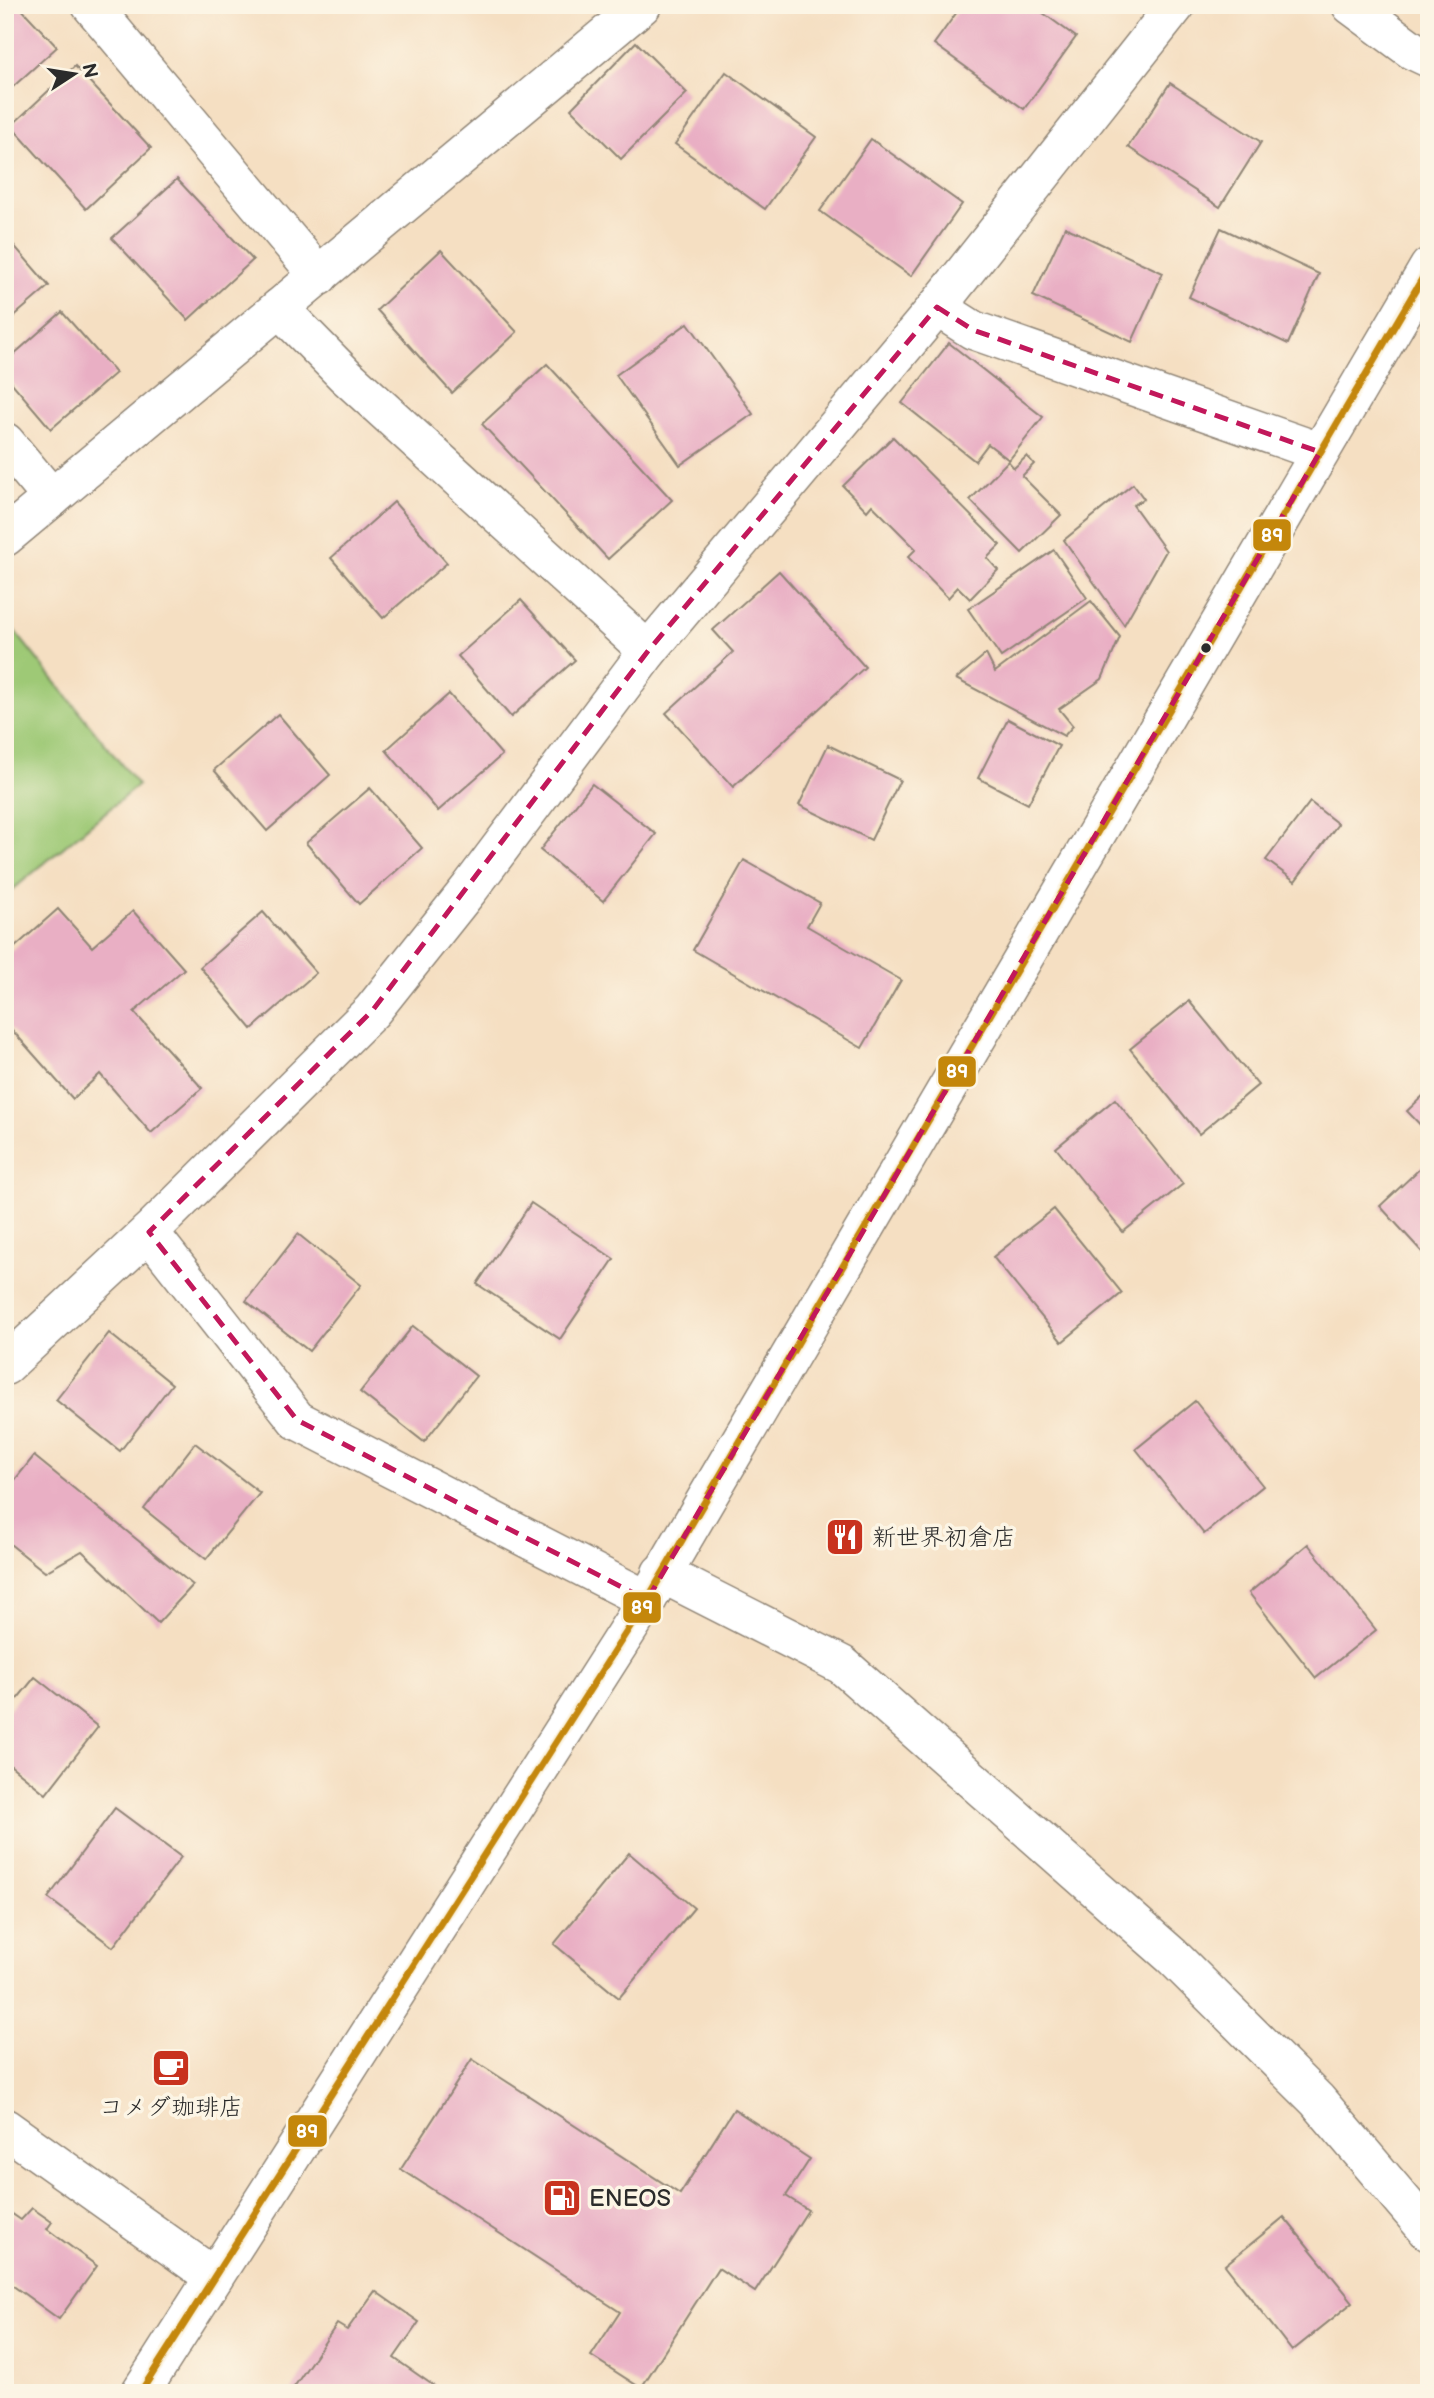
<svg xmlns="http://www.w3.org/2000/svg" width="1434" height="2398" font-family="'Balsamiq Sans','Klee One',sans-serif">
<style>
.green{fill:#9ec976;stroke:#647a50;stroke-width:2}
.building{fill:#e9afc4}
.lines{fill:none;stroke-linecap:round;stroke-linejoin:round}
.minor-casing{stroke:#908576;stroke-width:41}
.major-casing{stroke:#908576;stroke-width:41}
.minor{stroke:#fff;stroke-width:38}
.major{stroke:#fff;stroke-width:38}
.bus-1-casing{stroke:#fcf5e5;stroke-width:12}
.bus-1{stroke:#c4870b;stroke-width:7}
.marked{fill:none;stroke:#c2185b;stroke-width:5;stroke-dasharray:14 9;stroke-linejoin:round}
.bus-dot{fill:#2b2b2b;stroke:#fcf5e5;stroke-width:2.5}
.labels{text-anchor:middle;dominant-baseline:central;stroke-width:7;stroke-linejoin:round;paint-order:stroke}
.poi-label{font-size:24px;fill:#2b2b2b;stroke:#fcf5e5;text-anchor:start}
.line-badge{stroke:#fcf5e5;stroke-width:2.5}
.badge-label{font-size:19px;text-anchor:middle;font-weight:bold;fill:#fff}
</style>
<rect width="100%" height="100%" fill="#fcf5e5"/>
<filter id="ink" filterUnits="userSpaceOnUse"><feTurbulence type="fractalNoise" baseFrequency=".0143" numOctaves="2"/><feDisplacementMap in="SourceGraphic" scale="14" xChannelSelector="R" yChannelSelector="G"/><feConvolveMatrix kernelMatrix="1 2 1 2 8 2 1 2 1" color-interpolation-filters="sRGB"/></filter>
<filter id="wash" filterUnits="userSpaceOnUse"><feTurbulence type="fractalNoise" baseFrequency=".00686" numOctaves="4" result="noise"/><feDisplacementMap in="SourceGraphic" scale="28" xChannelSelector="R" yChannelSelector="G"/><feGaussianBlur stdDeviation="1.57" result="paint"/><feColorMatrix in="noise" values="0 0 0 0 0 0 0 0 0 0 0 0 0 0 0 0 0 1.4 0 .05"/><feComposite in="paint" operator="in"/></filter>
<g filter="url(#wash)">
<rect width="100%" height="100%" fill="#f5dfc2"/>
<polygon class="green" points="5,619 138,785 5,896"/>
<g id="blocks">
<g class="building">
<polygon points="5,5 18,5 57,47 5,94"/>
<polygon points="962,5 1032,5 1076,37 1024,109 934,44"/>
<polygon points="636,42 687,93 621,159 571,109"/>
<polygon points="75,66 151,148 86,209 11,126"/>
<polygon points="726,72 816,137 765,209 675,144"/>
<polygon points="1170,83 1261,142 1220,207 1128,147"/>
<polygon points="871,139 962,204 911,276 820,211"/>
<polygon points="177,179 253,260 188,320 112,238"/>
<polygon points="1065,227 1163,273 1132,342 1033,296"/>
<polygon points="1221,228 1319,274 1288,344 1189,297"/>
<polygon points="5,235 49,286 5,324"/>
<polygon points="441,250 517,332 452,393 377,310"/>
<polygon points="62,312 116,373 51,429 5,375 5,362"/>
<polygon points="688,323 753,414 680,465 616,375"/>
<polygon points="949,343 1043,417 1009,460 988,444 975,461 902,403"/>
<polygon points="547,364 672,500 608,559 482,424"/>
<polygon points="893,437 1000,545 987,558 998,570 970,599 958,587 948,598 908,557 916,549 872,505 867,511 843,486"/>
<polygon points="1027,456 1034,464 1022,476 1061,515 1022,553 970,500 1008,461 1014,468"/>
<polygon points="1133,484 1144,499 1133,505 1166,551 1124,625 1064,540"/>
<polygon points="394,502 447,563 383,618 331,558"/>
<polygon points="1054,550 1087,598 1001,657 968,609"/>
<polygon points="779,571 865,667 733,787 666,713 733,652 713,630"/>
<polygon points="521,600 575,660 511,717 458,656"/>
<polygon points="1091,601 1120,637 1102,679 1059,709 1073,726 1064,736 956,679 986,654 995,672"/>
<polygon points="449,694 502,755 438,811 386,750"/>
<polygon points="278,714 330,775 267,831 214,770"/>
<polygon points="1008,719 1059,746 1028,804 978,778"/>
<polygon points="828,745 900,780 871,840 799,805"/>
<polygon points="592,784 656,834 603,901 540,850"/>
<polygon points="370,788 422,848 359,904 306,843"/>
<polygon points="1310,802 1338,824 1295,881 1266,860"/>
<polygon points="744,860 820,903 807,926 901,980 862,1048 693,950"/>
<polygon points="58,909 92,947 133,911 184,969 134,1012 202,1088 151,1133 100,1074 73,1099 5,1022 5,956"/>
<polygon points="263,912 316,973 252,1029 200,967"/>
<polygon points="1189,1001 1258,1085 1199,1134 1130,1049"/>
<polygon points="1429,1090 1429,1134 1407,1111"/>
<polygon points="1115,1099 1183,1184 1123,1232 1056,1148"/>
<polygon points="1429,1160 1429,1248 1423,1253 1380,1206"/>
<polygon points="531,1203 614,1259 560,1339 477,1284"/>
<polygon points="1054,1209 1122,1293 1062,1342 993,1257"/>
<polygon points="298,1234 361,1285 309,1351 246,1301"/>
<polygon points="413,1326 476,1376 424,1442 360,1392"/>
<polygon points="109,1333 172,1384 120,1451 56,1400"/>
<polygon points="1195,1401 1263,1486 1204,1534 1136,1449"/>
<polygon points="195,1443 260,1493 206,1559 144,1509"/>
<polygon points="34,1456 193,1585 158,1623 82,1551 45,1572 5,1540 5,1492"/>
<polygon points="1308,1544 1376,1630 1316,1678 1249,1593"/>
<polygon points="35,1677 98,1727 46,1794 5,1761 5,1714"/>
<polygon points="115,1808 181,1857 113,1947 48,1898"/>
<polygon points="629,1853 694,1908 619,1998 554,1944"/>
<polygon points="472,2059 680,2194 734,2109 810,2159 786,2196 808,2210 755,2292 718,2268 641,2388 591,2356 620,2312 401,2169"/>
<polygon points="32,2208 52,2222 47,2229 97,2266 59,2319 5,2280 5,2209 21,2220"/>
<polygon points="1284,2217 1353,2302 1292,2351 1225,2265"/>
<polygon points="375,2291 419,2322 394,2358 444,2393 290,2393 337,2324 347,2330"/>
</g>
</g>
</g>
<g filter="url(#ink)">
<use href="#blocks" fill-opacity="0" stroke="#908576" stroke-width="2"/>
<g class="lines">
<g class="minor-casing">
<g id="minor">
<polyline points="91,5 319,276"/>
<polyline points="1351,5 1412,50 1429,58"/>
<polyline points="937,307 973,330 1320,452"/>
<polyline points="279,308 345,375 648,651"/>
<polyline points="5,442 52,498"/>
<polyline points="5,537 642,5"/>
<polyline points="149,1232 297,1420 647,1600"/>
<polyline points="5,1366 149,1232 372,1011 470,888 648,651 937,307 1176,5"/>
<polyline points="661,1573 842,1665 1172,1956 1317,2100 1429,2232"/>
<polyline points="5,2128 214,2277"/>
</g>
</g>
<g class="major-casing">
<polyline id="major" points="140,2393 647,1600 1429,267"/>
</g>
<use href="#minor" class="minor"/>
<use href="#major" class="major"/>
<g class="bus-1-casing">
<polyline id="bus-1" points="140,2393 647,1600 1429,267"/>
</g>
<use href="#bus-1" class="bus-1"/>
</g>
</g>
<path class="marked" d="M937 307 973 330 1320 452 647 1600 297 1420 149 1232 372 1011 648 651Z"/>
<defs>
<g id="restaurant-square" transform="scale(2.0125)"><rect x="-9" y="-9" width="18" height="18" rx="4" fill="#c8321e" stroke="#fcf5e5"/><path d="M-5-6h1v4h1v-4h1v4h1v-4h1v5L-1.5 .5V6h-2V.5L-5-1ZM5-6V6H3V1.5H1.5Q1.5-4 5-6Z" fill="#fff"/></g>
<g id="cafe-square" transform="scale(2.0125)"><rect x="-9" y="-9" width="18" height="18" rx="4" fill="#c8321e" stroke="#fcf5e5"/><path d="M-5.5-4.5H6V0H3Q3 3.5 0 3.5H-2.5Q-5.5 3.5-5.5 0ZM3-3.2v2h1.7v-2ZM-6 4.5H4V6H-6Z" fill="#fff"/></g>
<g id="fuel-square" transform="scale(2.0125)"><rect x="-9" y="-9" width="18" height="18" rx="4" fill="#c8321e" stroke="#fcf5e5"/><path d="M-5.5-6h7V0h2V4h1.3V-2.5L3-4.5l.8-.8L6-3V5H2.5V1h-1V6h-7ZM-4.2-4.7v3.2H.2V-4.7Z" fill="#fff"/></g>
</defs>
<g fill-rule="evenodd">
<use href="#restaurant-square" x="845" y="1537"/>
<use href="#cafe-square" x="171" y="2068"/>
<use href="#fuel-square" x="562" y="2198"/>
</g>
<circle class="bus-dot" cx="1206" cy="648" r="6"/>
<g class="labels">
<g class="poi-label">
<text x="872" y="1537">新世界初倉店</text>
<text x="171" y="2107" text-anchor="middle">コメダ珈琲店</text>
<text x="589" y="2198">ENEOS</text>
</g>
</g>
<g class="line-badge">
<rect x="1252" y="518" width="40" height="34" rx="7" fill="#c4870b"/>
<rect x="937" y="1055" width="40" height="33" rx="7" fill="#c4870b"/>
<rect x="622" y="1591" width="40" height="33" rx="7" fill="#c4870b"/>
<rect x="287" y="2114" width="41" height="34" rx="7" fill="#c4870b"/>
</g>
<g class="badge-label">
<text x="1272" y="542">89</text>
<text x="957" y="1078">89</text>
<text x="642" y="1614">89</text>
<text x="307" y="2138">89</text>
</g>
<rect width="1434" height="2398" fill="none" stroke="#fcf5e5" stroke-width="28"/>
<g transform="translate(74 74) rotate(78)" stroke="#fcf5e5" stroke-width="5" paint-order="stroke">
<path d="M0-5L12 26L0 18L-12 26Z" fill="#2b2b2b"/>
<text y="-10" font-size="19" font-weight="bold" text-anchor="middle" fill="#2b2b2b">N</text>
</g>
</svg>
